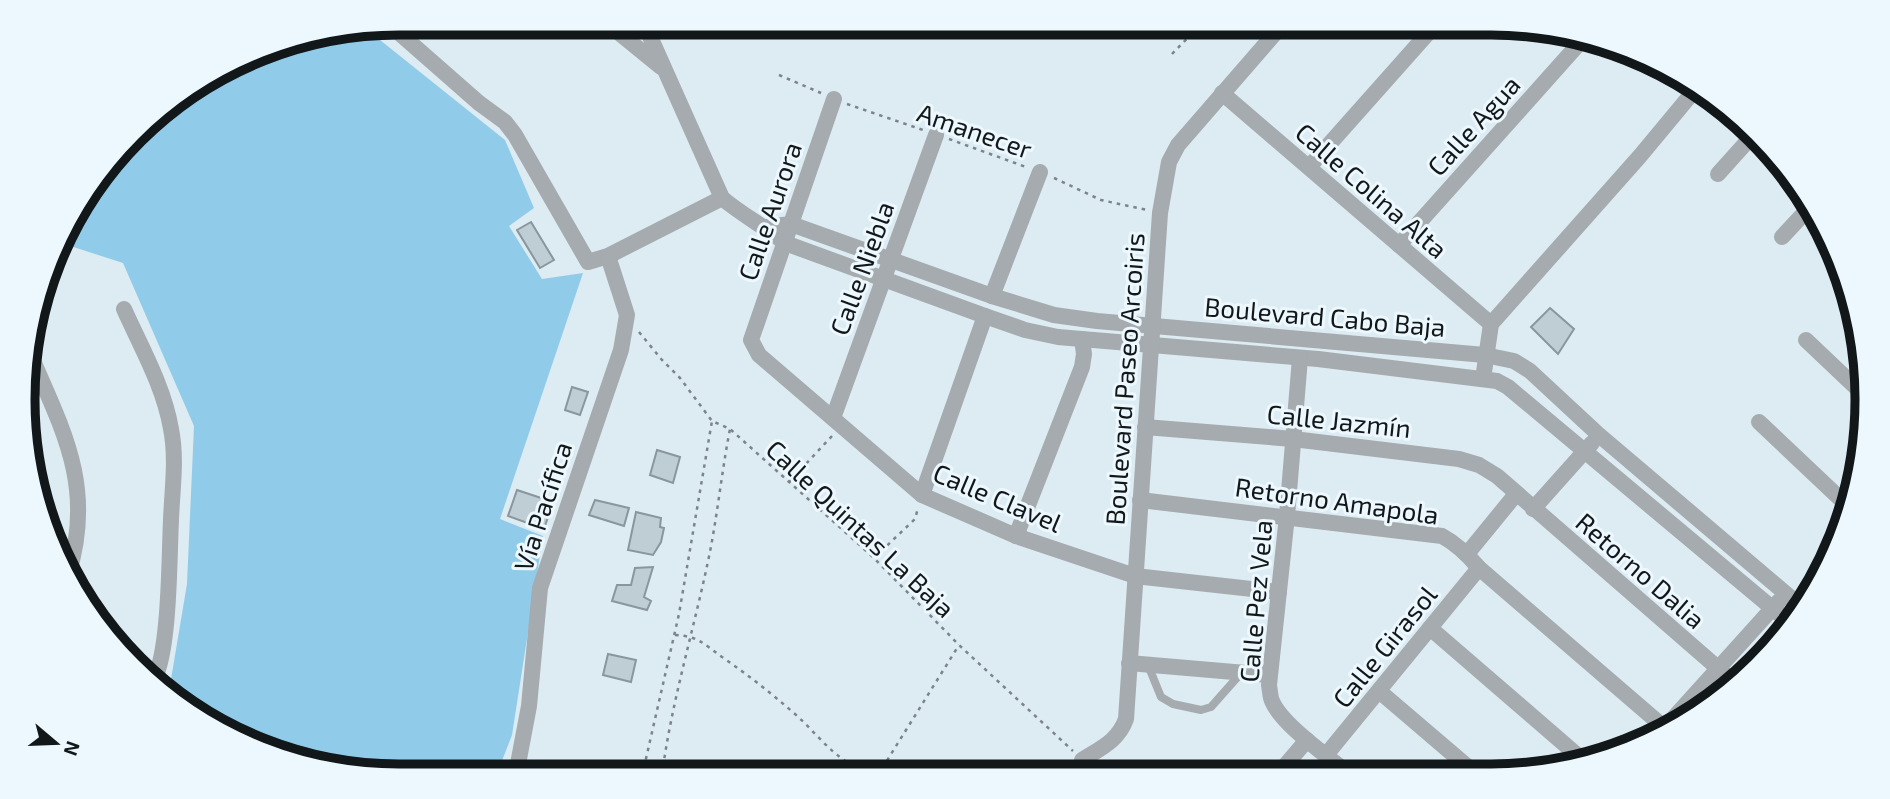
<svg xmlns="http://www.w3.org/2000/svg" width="1890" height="799" font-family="'Exo 2',sans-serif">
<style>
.green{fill:#90cce9}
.building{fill:#bfcdd4;stroke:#89969d;stroke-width:2}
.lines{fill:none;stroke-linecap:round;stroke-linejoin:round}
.path{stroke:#7b848a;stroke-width:2.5;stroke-dasharray:3.5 5;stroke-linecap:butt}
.service{stroke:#a5abae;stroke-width:8}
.minor{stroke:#a5abae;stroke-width:16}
.labels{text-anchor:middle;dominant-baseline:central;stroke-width:6;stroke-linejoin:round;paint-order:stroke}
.street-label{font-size:26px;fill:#12171a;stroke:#ecf8fe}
.rim{fill:none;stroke:#12171a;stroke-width:9}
</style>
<rect width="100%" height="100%" fill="#ddebf3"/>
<polygon class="green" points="365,28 505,140 534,208 509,226 542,279 583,273 500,519 543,536 512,735 496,776 400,776 278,756 168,697 187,584 194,426 123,263 61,243 73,211 151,116 278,43"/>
<g class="building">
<polygon points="531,222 554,260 540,268 517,230"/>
<polygon points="1550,308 1574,329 1558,354 1531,327"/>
<polygon points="572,387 588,392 580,415 565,410"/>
<polygon points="657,450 680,457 673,483 650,475"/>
<polygon points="517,490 553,502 544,529 508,516"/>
<polygon points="595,500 629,508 624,526 589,515"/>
<polygon points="636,512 661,518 660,527 664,528 661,542 653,555 628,550"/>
<polygon points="653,567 644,597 651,601 647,610 612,601 617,585 631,585 635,568"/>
<polygon points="608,654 636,660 631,682 603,675"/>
<polygon points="1718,686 1725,693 1710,704 1706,701"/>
</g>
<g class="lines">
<g class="path">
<polyline points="1172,54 1202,23"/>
<polyline points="779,75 821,93"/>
<polyline points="847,104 923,130"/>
<polyline points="949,139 1026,167"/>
<polyline points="1054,178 1101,200 1147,210"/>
<polyline points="639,332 662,360 680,378 712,421 730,429 874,558 959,645 1073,751"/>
<polyline points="789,482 832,436"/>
<polyline points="875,557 915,519 918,508"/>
<path d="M675 635C698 636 704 644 722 657 748 675 771 693 795 714 824 740 839 768 882 775"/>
<polyline points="1065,774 1071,770"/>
<path d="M662 775C671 705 692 636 707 566 717 521 721 475 730 429"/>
<polyline points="878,775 959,645"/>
<polyline points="642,776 679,614 712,421"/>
</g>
<polyline class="service" points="1148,665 1161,697 1173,704 1201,710 1211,707 1242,672"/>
<g class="minor">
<polyline points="607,23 661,67"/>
<path d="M644 23 722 198C742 215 764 226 785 243L985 316 1025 330 1058 337 1318 359 1497 381 1508 387 1790 623"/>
<polyline points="389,24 479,103 505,122 515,135 588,262 608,256 722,198"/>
<polyline points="1222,93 1491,324"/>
<polyline points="834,99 751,340 759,355 922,495 1016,536 1135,576 1279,592"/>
<polyline points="1309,167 1437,23"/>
<polyline points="1718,174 1753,135"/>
<polyline points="766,227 791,224 992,296 1054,315 1097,321 1485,355 1514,361 1530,371 1599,435 1804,609"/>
<polyline points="1782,237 1809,208"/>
<polyline points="1399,245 1584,38"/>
<polyline points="992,296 1040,172"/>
<path d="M124 309C141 347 164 387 171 429 177 459 172 490 171 520 169 559 170 648 154 680"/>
<polyline points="1806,340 1864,395"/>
<path d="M30 354C64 432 95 488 68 575"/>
<path d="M1300 358 1287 516 1269 685C1270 690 1270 697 1272 701 1282 725 1329 757 1349 774"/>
<polyline points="1483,379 1491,324 1640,156 1694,91"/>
<polyline points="833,418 936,135"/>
<polyline points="1759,422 1849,507"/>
<polyline points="1145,427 1293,439 1459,459 1479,465 1497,476 1735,683"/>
<polyline points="922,495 985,316"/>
<path d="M1140 500 1442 536C1457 544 1468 555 1479 568L1666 729"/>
<polyline points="1533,509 1592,443"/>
<polyline points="1016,536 1082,367 1084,354 1082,339"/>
<polyline points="1467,554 1516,494"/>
<polyline points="1430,628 1584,761"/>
<polyline points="1129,663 1269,675"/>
<polyline points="1379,691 1475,773"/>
<polyline points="1659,734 1779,601"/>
<polyline points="1326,755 1479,568"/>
<path d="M1082 760C1101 748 1118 741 1126 719L1160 213 1169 162 1178 145 1284 23"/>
<polyline points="1278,774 1307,740"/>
<polyline points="512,776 518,764 529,706 540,588 621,350 627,315 608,256"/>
</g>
</g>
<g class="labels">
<g class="street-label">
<text transform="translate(1473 125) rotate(-48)">Calle Agua</text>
<text transform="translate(975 130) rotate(19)">Amanecer</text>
<text transform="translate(1372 190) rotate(41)">Calle Colina Alta</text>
<text transform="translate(769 211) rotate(-71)">Calle Aurora</text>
<text transform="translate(861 268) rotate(-70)">Calle Niebla</text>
<text transform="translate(1325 316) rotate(5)">Boulevard Cabo Baja</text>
<text transform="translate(1124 379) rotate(-86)">Boulevard Paseo Arcoiris</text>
<text transform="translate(1339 420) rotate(6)">Calle Jazmín</text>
<text transform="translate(998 497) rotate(23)">Calle Clavel</text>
<text transform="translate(1337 500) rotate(8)">Retorno Amapola</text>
<text transform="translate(542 506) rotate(-72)">Vía Pacífica</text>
<text transform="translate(861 528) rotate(43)">Calle Quintas La Baja</text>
<text transform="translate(1641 570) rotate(41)">Retorno Dalia</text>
<text transform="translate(1255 601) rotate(-85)">Calle Pez Vela</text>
<text transform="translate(1384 646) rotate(-51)">Calle Girasol</text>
</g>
</g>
<path d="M0 0H1890V799H0ZM399 35H1491A364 364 0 0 1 1855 399V400A364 364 0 0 1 1491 764H399A364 364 0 0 1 35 400V399A364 364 0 0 1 399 35Z" fill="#ecf8fe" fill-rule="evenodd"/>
<path class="rim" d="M399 35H1491A364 364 0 0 1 1855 399V400A364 364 0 0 1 1491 764H399A364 364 0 0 1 35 400V399A364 364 0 0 1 399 35Z"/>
<g transform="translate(56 743) rotate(109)" stroke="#ecf8fe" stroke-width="5" paint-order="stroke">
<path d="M0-5L12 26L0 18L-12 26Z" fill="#12171a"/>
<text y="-10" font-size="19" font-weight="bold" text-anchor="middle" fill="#12171a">N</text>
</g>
</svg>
